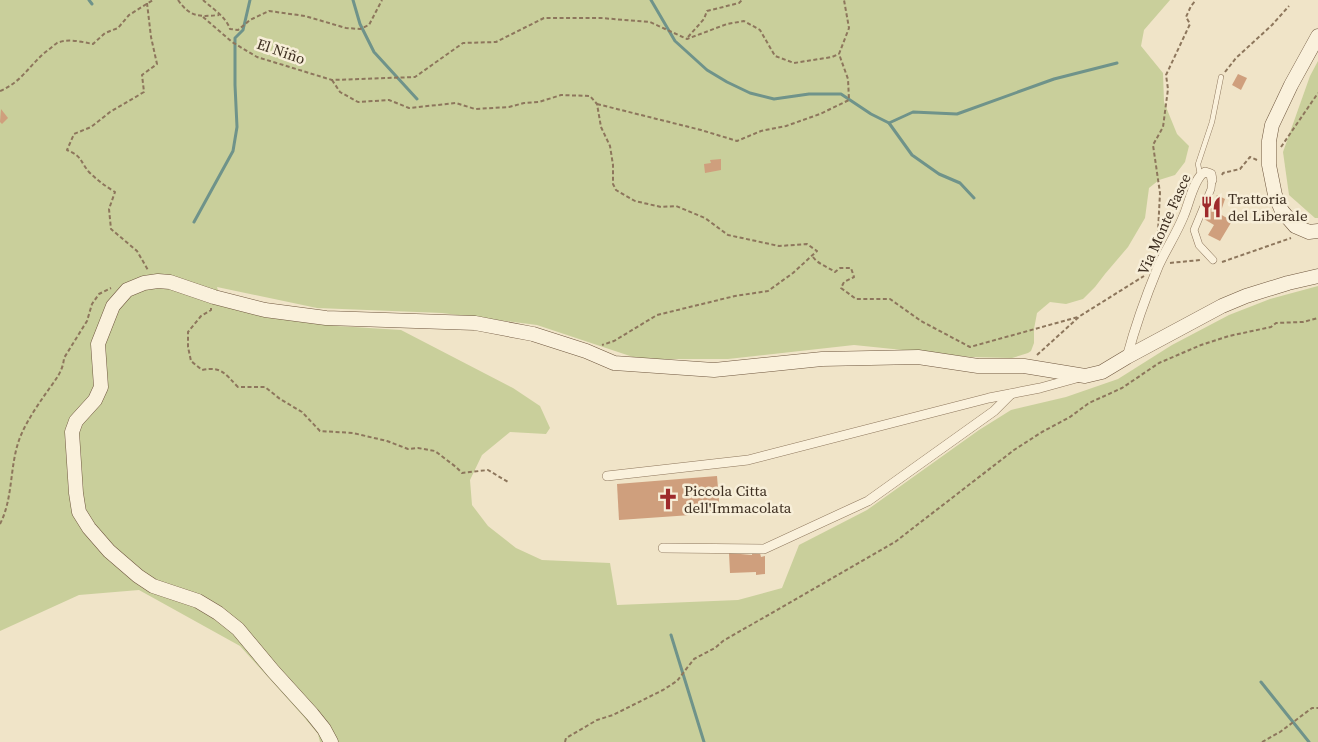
<svg xmlns="http://www.w3.org/2000/svg" width="1318" height="742" font-family="'Source Serif 4',serif">
<style>
.green{fill:#c9cf9b}
.lines{fill:none;stroke-linecap:round;stroke-linejoin:round}
.stream{stroke:#6f938a;stroke-width:3}
.building{fill:#cf9f7d}
.service-casing{stroke:#8d765c;stroke-width:5.5}
.pedestrian-casing{stroke:#8d765c;stroke-width:8}
.minor-casing{stroke:#8d765c;stroke-width:10}
.secondary-casing{stroke:#6f573f;stroke-width:15}
.path{stroke:#8d765c;stroke-width:2;stroke-dasharray:4 2.5;stroke-linecap:butt}
.service{stroke:#faf1dc;stroke-width:4.5}
.pedestrian{stroke:#faf1dc;stroke-width:7}
.minor{stroke:#faf1dc;stroke-width:9}
.secondary{stroke:#faf1dc;stroke-width:14}
.labels{text-anchor:middle;dominant-baseline:central;stroke-width:5;stroke-linejoin:round;paint-order:stroke}
.street-label{font-size:15px;fill:#3d2e20;stroke:#f7eed8}
.poi-label{font-size:15px;fill:#3d2e20;stroke:#f7eed8;text-anchor:start}
</style>
<rect width="100%" height="100%" fill="#f0e4c8"/>
<g class="green">
<polygon points="0,0 1170,0 1144,30 1141,46 1163,73 1164,102 1177,134 1189,146 1185,162 1175,175 1159,180 1149,188 1145,218 1128,247 1105,274 1095,287 1083,299 1066,304 1050,302 1037,313 1034,329 1034,343 1031,351 1028,353 1012,358 971,357 854,345 728,359 639,359 537,325 442,313 317,308 217,287 223,306 337,326 401,330 513,388 540,406 550,428 546,434 510,432 482,455 470,480 472,505 488,526 516,548 542,560 610,563 617,605 738,600 782,588 799,545 867,510 979,430 1011,410 1066,397 1118,379 1172,345 1229,315 1270,299 1318,286 1318,742 320,742 318,734 303,716 240,646 139,590 79,595 0,631"/>
<polygon points="1318,61 1318,218 1315,218 1289,195 1283,152 1310,76"/>
</g>
<g class="lines">
<g class="stream">
<polyline points="89,0 92,4"/>
<polyline points="353,0 360,24 374,52 417,99"/>
<polyline points="651,0 675,41 707,70 727,82 750,93 774,99 809,94 841,94 871,114 889,123 912,155 939,174 960,183 974,198"/>
<polyline points="889,123 913,112 957,114 1054,79 1117,63"/>
<polyline points="194,222 233,151 237,127 235,85 235,38 243,30 250,0"/>
<polyline points="671,635 704,742"/>
<polyline points="1261,682 1309,742"/>
</g>
</g>
<g class="building">
<polygon points="1238,74 1247,78 1241,90 1232,85"/>
<polygon points="1,109 8,118 2,124 0,122"/>
<polygon points="721,159 721,170 705,173 704,164 711,163 710,160"/>
<polygon points="1217,195 1225,199 1220,214 1232,221 1220,241 1208,235 1214,225 1204,219"/>
<polygon points="717,476 720,513 619,520 617,484"/>
<polygon points="752,552 760,553 761,557 765,556 765,574 756,575 756,572 730,573 729,553 752,555"/>
</g>
<g class="lines">
<g class="service-casing">
<polyline id="service" points="1200,175 1198,164 1212,122 1221,77"/>
</g>
<g class="pedestrian-casing">
<polyline id="pedestrian" points="1212,180 1211,189 1194,230 1199,245 1213,260"/>
</g>
<g class="minor-casing">
<g id="minor">
<path d="M1127 357C1135 327 1146 296 1158 267 1166 249 1177 233 1184 215 1189 204 1194 177 1205 172L1211 174 1212 180"/>
<polyline points="607,476 748,460 989,398 1040,388 1080,377"/>
<polyline points="663,548 764,549 868,501 994,411 1011,394"/>
</g>
</g>
<g class="secondary-casing">
<g id="secondary">
<polyline points="1318,36 1291,85 1272,125 1269,141 1269,165 1275,195 1282,211 1295,226 1309,232 1318,231"/>
<polyline points="331,742 324,729 312,714 273,671 238,629 218,613 198,601 153,586 138,576 109,551 89,528 79,512 76,493 72,432 76,421 95,400 101,387 98,344 113,306 127,290 144,283 158,281 170,282 214,297 265,310 326,318 475,323 533,334 586,351 614,363 714,370 822,359 918,357 978,366 1024,366 1085,376 1102,372 1127,357 1222,306 1246,296 1288,283 1318,276"/>
</g>
</g>
<g class="path">
<path d="M178 0C190 17 198 17 219 15"/>
<path d="M203 0C213 9 226 17 230 29L238 30 250 20 269 11 305 16 346 28 360 29 369 25 382 0"/>
<path d="M147 3 151 37 157 64 142 75 144 92 110 112 91 127 74 134 67 150C83 157 79 160 89 172 97 180 105 186 115 192L109 209 111 229 137 251 148 270"/>
<polyline points="203,17 232,42 257,57 332,80 415,77 463,43 496,42 544,18 601,18 650,22 687,39 727,24 744,21 760,30 775,56 794,63 832,57 839,54"/>
<polyline points="688,37 704,19 707,11 739,3 742,0"/>
<polyline points="1225,72 1236,58 1272,25 1289,6"/>
<polyline points="332,80 340,92 358,102 389,100 409,108 456,103 475,109 509,107 524,103 539,102 561,95 590,96 597,104 601,127 610,146 613,165 613,184 616,190 635,201 661,207 676,206 705,218 728,235 779,246 807,244 817,251 793,273 768,291 735,296 657,315 614,341 602,345"/>
<path d="M0 91C22 82 30 64 48 50 51 48 54 45 57 43 68 38 82 42 93 44L105 33 118 28 129 15 153 0"/>
<polyline points="597,104 701,130 737,141 761,131 786,126 820,114 849,100 848,79 839,54 849,28 844,0"/>
<polyline points="1281,147 1318,93"/>
<polyline points="1222,175 1223,173 1240,169 1250,157 1257,160"/>
<polyline points="1163,239 1158,232 1160,193 1153,145 1163,127 1168,89 1166,75 1190,24 1186,17 1191,6 1196,0"/>
<path d="M813 257C818 264 828 267 835 272L840 268H851L854 277 844 282 841 288 856 299H890L921 321 970 347 1078 317"/>
<polyline points="1222,262 1291,238"/>
<polyline points="1170,263 1200,260"/>
<path d="M211 308V310L201 316 188 332V347L191 361 202 370C222 366 225 374 238 387H265L280 399 302 412 320 431 353 433 387 441 408 449 418 448 435 451 456 467 462 473 488 470 508 482"/>
<polyline points="1037,355 1080,316 1144,276"/>
<path d="M0 524C14 497 9 463 21 435 28 419 39 403 49 389 56 379 63 371 64 358L87 321 92 304 99 294 111 288"/>
<polyline points="565,742 566,738 597,720 613,715 663,690 677,681 694,659 715,648 723,641 895,542 1014,450 1042,432 1070,417 1089,403 1122,388 1159,363 1201,345 1229,336 1271,327 1276,323 1303,322 1318,318"/>
<polyline points="1262,742 1280,732 1312,708 1318,708"/>
</g>
<use href="#service" class="service"/>
<use href="#pedestrian" class="pedestrian"/>
<use href="#minor" class="minor"/>
<use href="#secondary" class="secondary"/>
</g>
<defs>
<g id="restaurant-bare" transform="scale(1.725)"><path d="M-5-6h1v4h1v-4h1v4h1v-4h1v5L-1.5 .5V6h-2V.5L-5-1ZM5-6V6H3V1.5H1.5Q1.5-4 5-6Z" fill="#9e2a2b" stroke="#f7eed8" stroke-width="2.5" paint-order="stroke"/></g>
<g id="church-bare" transform="scale(1.725)"><path d="M-1.2-6h2.4v3.5h3.3v2.4h-3.3V6h-2.4V-.1h-3.3v-2.4h3.3Z" fill="#9e2a2b" stroke="#f7eed8" stroke-width="2.5" paint-order="stroke"/></g>
</defs>
<g fill-rule="evenodd">
<use href="#restaurant-bare" x="1211" y="207"/>
<use href="#church-bare" x="668" y="499"/>
</g>
<g class="labels">
<g class="street-label">
<text transform="translate(281 51) rotate(19)">El Niño</text>
<text transform="translate(1164 224) rotate(-66)">Via Monte Fasce</text>
</g>
<g class="poi-label">
<text x="1228" y="198">Trattoria<tspan x="1228" dy="17">del Liberale</tspan></text>
<text x="684" y="490">Piccola Citta<tspan x="684" dy="17">dell'Immacolata</tspan></text>
</g>
</g>
</svg>
